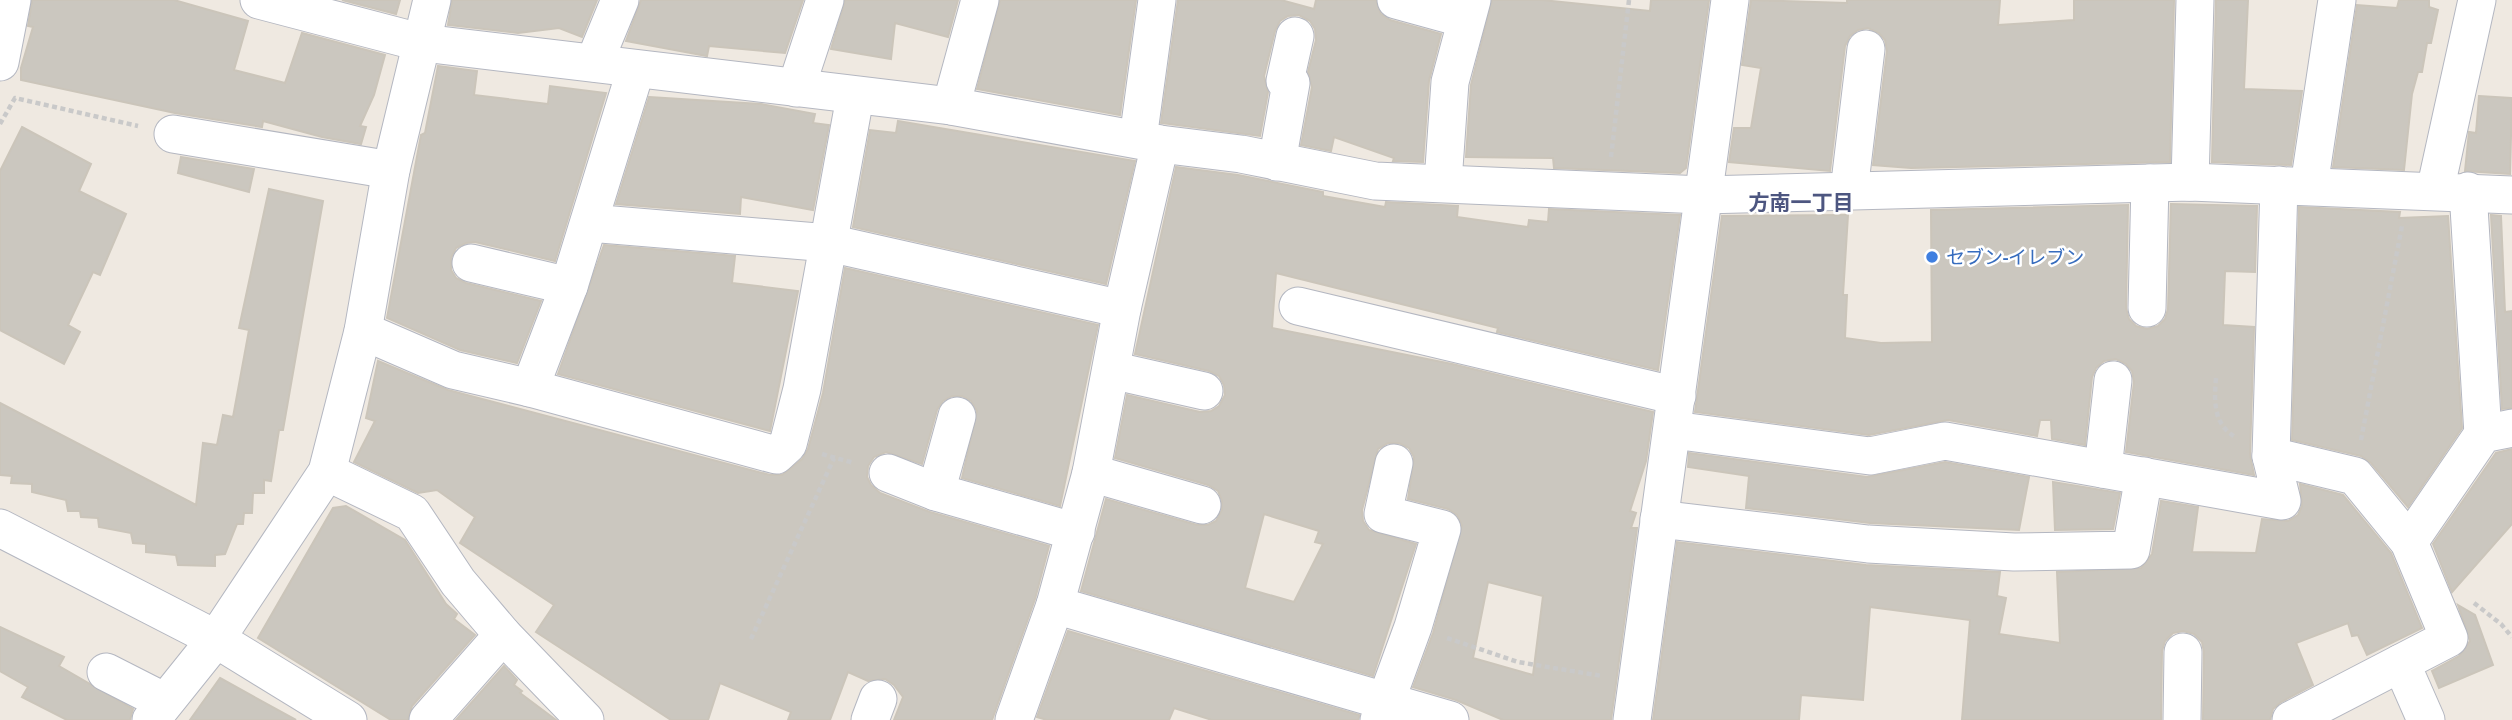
<svg xmlns="http://www.w3.org/2000/svg" width="2512" height="720" font-family="'Archivo Narrow','Noto Sans JP',sans-serif">
<style>
.building{fill:#cbc7bf;stroke:#cbc5ba;stroke-width:2;fill-rule:evenodd}
.lines{fill:none;stroke-linecap:round;stroke-linejoin:round}
.minor-casing{stroke:#b4b7c1;stroke-width:39}
.path{stroke:#c9c9c9;stroke-width:4.5;stroke-dasharray:5 3.5;stroke-linecap:butt}
.minor{stroke:#fff;stroke-width:37}
.shop-dot{fill:#3f7fe0;stroke:#fff;stroke-width:2.5}
.labels{text-anchor:middle;dominant-baseline:central;stroke-width:5;stroke-linejoin:round;paint-order:stroke}
.shop-label{font-size:19px;fill:#366cbe;stroke:#fff;text-anchor:start}
.neighbourhood-label{font-size:21px;font-weight:bold;fill:#4d5680;stroke:#fff}
</style>
<rect width="100%" height="100%" fill="#efe9e1"/>
<g class="building">
<polygon points="32,0 174,0 248,21 234,70 285,83 302,33 385,55 374,95 360,126 366,127 361,144 322,137 263,121 262,127 175,113 21,80 21,68 33,27 28,26"/>
<polygon points="342,0 400,0 396,14"/>
<polygon points="452,0 597,0 582,37 559,28 518,33 448,25"/>
<polygon points="641,0 803,0 785,53 709,46 707,56 626,41"/>
<polygon points="845,0 958,0 948,37 895,23 891,59 831,49"/>
<polygon points="1000,0 1136,0 1120,115 977,89"/>
<polygon points="1178,0 1281,0 1314,9 1316,0 1376,0 1381,14 1390,20 1441,34 1429,81 1423,162 1393,161 1394,158 1334,137 1331,151 1301,145 1312,87 1308,72 1316,40 1315,29 1310,21 1299,15 1288,16 1280,21 1275,31 1264,76 1268,92 1260,136 1161,123"/>
<polygon points="1492,0 1542,0 1650,11 1651,0 1709,0 1686,168 1680,173 1554,168 1553,158 1466,157 1471,85"/>
<polygon points="1751,0 1847,3 1847,0 2000,0 1998,25 2074,20 2074,0 2174,0 2170,162 1911,168 1873,165 1887,51 1885,40 1879,33 1868,28 1858,30 1850,36 1845,46 1830,171 1729,162 1734,128 1751,128 1761,68 1742,65"/>
<polygon points="2216,0 2248,0 2244,89 2302,91 2291,165 2212,162"/>
<polygon points="2399,0 2429,0 2429,7 2438,10 2431,43 2427,43 2422,72 2418,72 2412,94 2404,170 2333,167 2357,5 2397,8"/>
<polygon points="438,66 477,71 474,95 548,104 550,86 606,93 555,261 475,242 466,243 456,248 451,258 451,270 456,278 466,283 541,301 517,363 460,350 387,318 421,135 425,133"/>
<polygon points="2479,96 2512,98 2510,174 2465,171 2469,132 2476,133"/>
<polygon points="649,97 761,104 815,114 813,123 829,125 813,210 741,197 740,214 616,204"/>
<polygon points="898,121 1135,161 1106,284 853,227 870,130 896,133"/>
<polygon points="22,127 91,164 79,191 126,214 100,275 93,272 68,325 80,332 64,364 0,330 0,171"/>
<polygon points="181,157 254,169 249,192 178,173"/>
<path d="M1176 167 1238 175 1323 192V196L1385 207 1386 202 1458 206 1457 217 1528 227 1529 220 1548 222 1549 209 1680 215 1658 370 1497 332 1498 328 1276 273 1272 328 1452 364 1653 412 1646 461 1630 511 1636 513 1631 528H1637L1611 720H1503L1456 700 1413 687 1433 633 1462 525 1457 515 1448 509 1408 499 1414 457 1409 448 1399 443H1388L1378 449 1362 510 1363 521 1369 530 1416 544 1373 676 1081 591 1106 499 1197 525H1208L1216 521 1222 510V501L1218 491 1208 485 1115 458 1127 395 1200 412 1211 411 1219 406 1225 395 1224 385 1219 376 1209 371 1135 354ZM1264 514 1319 531 1315 542 1323 544 1294 602 1245 588ZM1488 582 1543 596 1533 675 1473 658Z"/>
<polygon points="269,189 323,201 283,430 279,430 271,481 264,480 264,493 253,493 252,513 244,513 243,524 237,524 225,554 215,555 215,566 178,565 176,555 146,552 146,544 133,543 131,533 99,527 98,518 81,517 80,511 68,511 66,500 32,492 32,484 11,483 12,476 0,475 0,403 196,505 203,443 217,445 223,415 233,417 249,330 239,328"/>
<polygon points="2171,204 2257,206 2255,272 2225,271 2223,325 2254,327 2250,455 2254,475 2126,452 2134,382 2132,371 2126,364 2116,359 2104,361 2096,368 2092,377 2085,445 2052,439 2051,420 2040,420 2037,436 1948,420 1869,435 1695,412 1722,216 1848,215 1843,295 1847,295 1845,338 1881,343 1932,342 1931,210 2128,205 2126,308 2129,319 2136,326 2147,329 2158,326 2165,319 2168,309"/>
<polygon points="2299,207 2400,212 2399,218 2448,216 2462,428 2408,507 2371,463 2361,456 2292,440"/>
<polygon points="2491,215 2501,216 2505,312 2512,311 2512,408 2502,409"/>
<polygon points="604,245 735,256 732,283 798,291 770,431 558,374"/>
<polygon points="845,268 1098,325 1060,506 962,478 977,411 971,401 962,396 952,396 943,401 937,410 922,464 886,452 874,457 868,466 867,477 871,485 880,493 930,512 1049,546 1035,599 992,720 894,720 903,697 894,685 885,679 868,681 848,672 830,720 788,720 791,712 720,683 708,720 671,720 536,632 554,605 460,543 475,517 437,490 418,493 354,462 375,421 366,418 378,361 448,390 770,475 782,475 802,459 808,449 823,393"/>
<polygon points="2512,449 2512,524 2452,592 2433,544 2496,453"/>
<polygon points="1689,453 1867,477 1945,462 2029,477 2019,530 1870,523 1746,508 1749,476 1688,467"/>
<polygon points="2053,482 2120,493 2113,529 2055,530"/>
<polygon points="2300,484 2343,495 2391,553 2422,628 2367,655 2358,635 2352,636 2348,623 2296,643 2313,685 2281,702 2273,709 2270,720 2203,720 2204,652 2202,642 2194,634 2183,631 2173,633 2165,641 2162,651 2161,720 1962,720 1970,620 1870,607 1863,700 1801,695 1799,720 1653,720 1677,542 1866,565 2000,572 1997,596 2006,598 1999,634 2060,643 2057,572 2141,568 2152,554 2161,501 2198,507 2192,552 2256,553 2262,519 2288,521 2298,515 2302,506"/>
<polygon points="346,506 405,540 446,604 457,614 454,619 475,635 412,706 408,720 391,720 258,638 333,508"/>
<polygon points="2458,605 2475,615 2493,665 2439,688 2432,671 2459,656 2470,641"/>
<polygon points="0,627 64,657 59,666 133,709 130,720 67,720 22,697 28,687 0,671"/>
<polygon points="1068,631 1359,715 1359,717 1358,720 1212,720 1174,708 1169,720 1047,720 1037,717"/>
<polygon points="504,666 517,680 514,685 522,691 520,693 556,720 456,720"/>
<polygon points="220,678 296,720 190,720"/>
</g>
<g class="lines">
<g class="minor-casing">
<g id="minor">
<polyline points="259,0 423,43 951,106 1160,144 1241,154 1375,181 1703,195 2190,182 2512,195"/>
<polyline points="1396,0 1465,19"/>
<polyline points="0,62 12,0"/>
<polyline points="594,63 620,0"/>
<polyline points="796,88 825,0"/>
<polyline points="951,106 980,0"/>
<polyline points="173,134 391,170"/>
<polyline points="1138,139 1157,0"/>
<polyline points="1277,162 1291,83 1285,81 1295,36"/>
<polyline points="1443,182 1450,82 1472,0"/>
<polyline points="2190,182 2195,0"/>
<polyline points="2309,186 2337,0"/>
<polyline points="1849,191 1866,49"/>
<polyline points="2435,191 2477,0"/>
<polyline points="2468,191 2483,434"/>
<polyline points="589,223 829,243 1122,309"/>
<polyline points="471,263 569,286"/>
<polyline points="1298,306 1677,396"/>
<polyline points="2147,308 2150,183"/>
<polyline points="363,331 453,370 530,388 776,455 788,444 802,389 855,97"/>
<polyline points="1111,370 1204,391"/>
<polyline points="530,388 569,286 636,69"/>
<polyline points="1673,430 1870,456 1945,441 2282,501 2271,456 2279,185"/>
<polyline points="2271,456 2355,476 2409,542 2449,638 2291,720"/>
<polyline points="2103,469 2113,380"/>
<polyline points="327,472 412,513 458,582 503,635 585,720"/>
<polyline points="888,473 936,492 1076,532"/>
<polyline points="1091,473 1202,505"/>
<polyline points="936,492 957,416"/>
<polyline points="1659,519 1868,544 2014,552 2131,550 2144,476"/>
<polyline points="0,528 216,639 348,720"/>
<polyline points="2409,542 2483,434 2512,428"/>
<polyline points="1055,605 1450,720"/>
<polyline points="2401,663 2426,720"/>
<polyline points="106,672 163,701"/>
<polyline points="151,720 216,639 327,472 363,331 391,170 432,0"/>
<polyline points="428,720 503,635"/>
<polyline points="870,720 878,699"/>
<polyline points="1014,720 1055,605 1091,473 1122,309 1160,144"/>
<polyline points="1379,720 1413,627 1442,529 1383,514 1394,463"/>
<polyline points="1632,720 1730,0"/>
<polyline points="2182,720 2183,652"/>
</g>
</g>
<g class="path">
<polyline points="0,124 15,98 138,126"/>
<polyline points="1611,157 1629,0"/>
<path d="M2216 378C2214 402 2213 425 2237 438"/>
<polyline points="2361,440 2402,226"/>
<polyline points="822,454 854,463"/>
<polyline points="2474,603 2501,624 2512,637"/>
<polyline points="1447,638 1518,662 1602,676"/>
<polyline points="751,639 834,458"/>
</g>
<use href="#minor" class="minor"/>
</g>
<circle class="shop-dot" cx="1932" cy="257" r="7"/>
<g class="labels">
<g class="shop-label">
<text x="1946" y="257">セブン-イレブン</text>
</g>
<g class="neighbourhood-label">
<text x="1801" y="202">方南一丁目</text>
</g>
</g>
</svg>
